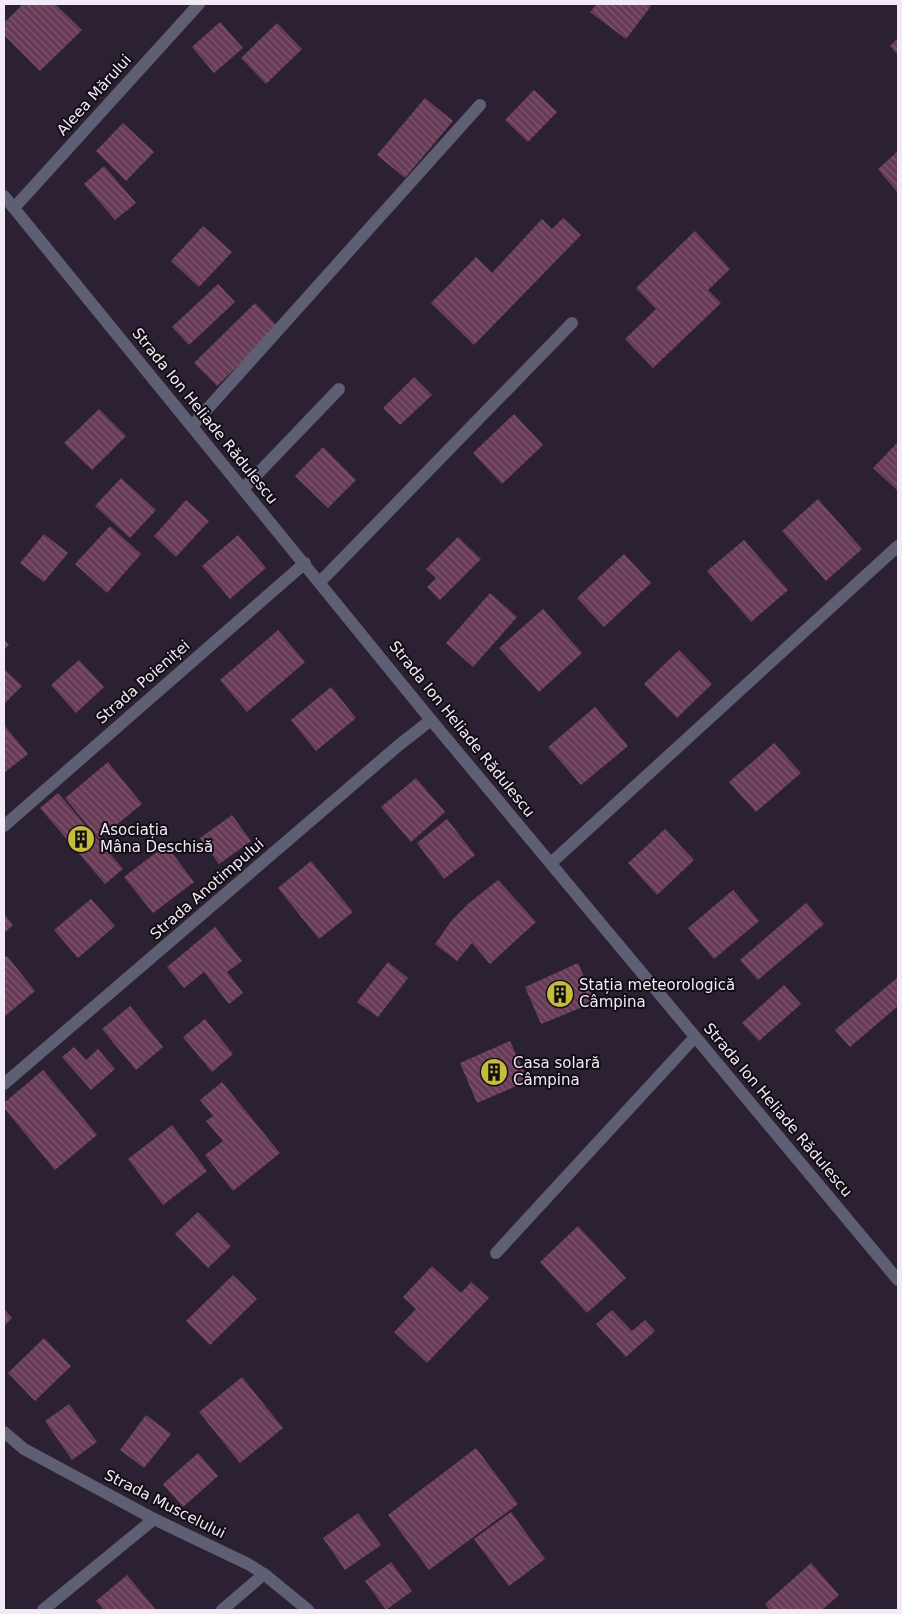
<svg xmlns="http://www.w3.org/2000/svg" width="902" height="1614" font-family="'DejaVu Sans',sans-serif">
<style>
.building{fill:url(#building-back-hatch)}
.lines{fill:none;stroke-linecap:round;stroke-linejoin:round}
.minor{stroke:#5e5f74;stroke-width:12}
.labels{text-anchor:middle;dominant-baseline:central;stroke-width:4;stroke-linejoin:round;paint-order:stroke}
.street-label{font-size:15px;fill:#f2eaf6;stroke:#120d14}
.poi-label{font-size:15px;fill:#f2eaf6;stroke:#120d14;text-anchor:start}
</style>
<defs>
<pattern id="building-back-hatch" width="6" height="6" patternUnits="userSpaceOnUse" patternTransform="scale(1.25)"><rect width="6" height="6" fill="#683b57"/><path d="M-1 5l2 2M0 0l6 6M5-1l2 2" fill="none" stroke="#7e5870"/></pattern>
</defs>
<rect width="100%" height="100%" fill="#2c2132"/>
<g class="building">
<polygon points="23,4 55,4 82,30 40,71 4,35 4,23"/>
<polygon points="597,4 647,4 651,6 626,39 590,12"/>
<polygon points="220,22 243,48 214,73 192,47"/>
<polygon points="277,23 302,49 266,84 241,58"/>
<polygon points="898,38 898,55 890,46"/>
<polygon points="534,90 557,112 528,142 505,120"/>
<polygon points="425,98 453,121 405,178 377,155"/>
<polygon points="123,123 154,152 126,181 96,151"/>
<polygon points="898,151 898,193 878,169"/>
<polygon points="104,166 136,203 115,220 84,184"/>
<polygon points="563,218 581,235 474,345 431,303 476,257 492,273 542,219 552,229"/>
<polygon points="203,226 232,252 199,287 171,261"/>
<polygon points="695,231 730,269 708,290 721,303 653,368 625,339 656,309 636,288"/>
<polygon points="218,284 235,302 189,345 172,327"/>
<polygon points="255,303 278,327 217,386 194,363"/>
<polygon points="414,377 432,395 400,425 383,408"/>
<polygon points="99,409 126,436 92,470 64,443"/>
<polygon points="514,414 543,445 502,484 473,453"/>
<polygon points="898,442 898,491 873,468"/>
<polygon points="323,447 356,480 328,508 295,476"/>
<polygon points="121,478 156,510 130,538 95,506"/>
<polygon points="818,499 862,549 826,581 782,531"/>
<polygon points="186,500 209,521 176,557 154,536"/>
<polygon points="110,526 141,554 107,593 75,564"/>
<polygon points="44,534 68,553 44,582 20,563"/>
<polygon points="238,535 266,568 230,599 202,566"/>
<polygon points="458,537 481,559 440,600 427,587 436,578 426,569"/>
<polygon points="744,540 788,590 751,622 707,571"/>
<polygon points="624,554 651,583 604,627 577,598"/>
<polygon points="490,593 517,617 473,667 446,643"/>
<polygon points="543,609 582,653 539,692 499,648"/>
<polygon points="278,630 305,662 247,712 220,680"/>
<polygon points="4,639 9,645 4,650"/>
<polygon points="679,650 712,684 677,718 644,684"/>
<polygon points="79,660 104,687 76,713 51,685"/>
<polygon points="4,669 22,686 4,704"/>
<polygon points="331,687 356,718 316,751 291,720"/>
<polygon points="595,707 628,746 581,785 548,747"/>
<polygon points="4,725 28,754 5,772 4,770"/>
<polygon points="774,743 801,773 756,812 729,782"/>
<polygon points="108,762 142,804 99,839 65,798"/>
<polygon points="416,778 445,812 411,842 381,807"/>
<polygon points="58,793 123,869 105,884 40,808"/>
<polygon points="232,815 251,841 219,864 200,838"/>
<polygon points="447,819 475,855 444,879 417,843"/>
<polygon points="665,829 694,860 657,895 628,863"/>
<polygon points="166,845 194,882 153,913 124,877"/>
<polygon points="311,861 353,912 319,939 278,888"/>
<polygon points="498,880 536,922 490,964 472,943 457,961 435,944 452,920 469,903"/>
<polygon points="733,890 759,921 714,959 688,928"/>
<polygon points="91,899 115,926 78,958 54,930"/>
<polygon points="806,903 824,924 758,980 740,960"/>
<polygon points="4,914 13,925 4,933"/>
<polygon points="215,927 242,961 227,972 243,993 229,1004 204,972 184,988 167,967"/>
<polygon points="7,956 35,991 4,1017 4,958"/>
<polygon points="388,962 408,978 378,1017 357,1002"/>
<polygon points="578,963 595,1002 541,1024 525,987"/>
<polygon points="898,977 898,1006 850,1047 835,1030"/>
<polygon points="784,985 801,1004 759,1041 742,1023"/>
<polygon points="130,1006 163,1047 136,1070 102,1029"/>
<polygon points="205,1019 233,1054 212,1072 183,1037"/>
<polygon points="510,1041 528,1081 477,1103 460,1063"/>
<polygon points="74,1047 86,1060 98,1049 115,1069 91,1090 62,1057"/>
<polygon points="43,1070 97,1135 55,1170 4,1108 4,1103"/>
<polygon points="222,1082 280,1153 233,1191 205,1155 223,1141 206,1121 213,1116 200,1100"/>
<polygon points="172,1125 207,1171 163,1205 128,1159"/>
<polygon points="198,1212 231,1246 208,1268 175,1234"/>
<polygon points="578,1226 626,1278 587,1313 540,1262"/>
<polygon points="432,1266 461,1293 471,1282 489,1298 427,1363 394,1332 416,1309 403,1297"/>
<polygon points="233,1275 257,1299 210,1345 186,1321"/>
<polygon points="4,1309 12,1318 4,1326"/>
<polygon points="612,1310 632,1331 645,1320 655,1331 626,1357 596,1324"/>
<polygon points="44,1338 71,1366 35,1401 8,1373"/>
<polygon points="242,1377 283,1428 240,1463 199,1412"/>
<polygon points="69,1404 97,1442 72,1460 45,1421"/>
<polygon points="146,1415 171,1434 144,1468 120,1450"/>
<polygon points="476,1448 518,1504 429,1570 388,1515"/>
<polygon points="198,1453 218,1476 183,1507 163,1484"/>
<polygon points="511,1512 545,1559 509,1586 474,1539"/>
<polygon points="358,1513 381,1545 345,1570 323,1538"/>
<polygon points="391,1562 412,1591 386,1610 365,1581"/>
<polygon points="811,1563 839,1595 822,1610 770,1610 765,1604"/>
<polygon points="127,1575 156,1610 104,1610 96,1601"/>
</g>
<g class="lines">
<g class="minor">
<polyline points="4,196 431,720 898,1280"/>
<polyline points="14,208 199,4"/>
<polyline points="192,426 480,105"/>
<polyline points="243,489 339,389"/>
<polyline points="320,582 572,323"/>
<polyline points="4,826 305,563"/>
<polyline points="551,863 898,546"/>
<polyline points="4,1084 399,745 431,720"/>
<polyline points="496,1253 695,1037"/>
<polyline points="4,1432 24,1449 154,1519 248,1564 264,1574 308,1610"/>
<polyline points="43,1610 154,1519"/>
<polyline points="222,1610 264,1574"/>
</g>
</g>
<defs>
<g id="building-disc" transform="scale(1.4375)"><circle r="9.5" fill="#c7bb3c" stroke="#120d14"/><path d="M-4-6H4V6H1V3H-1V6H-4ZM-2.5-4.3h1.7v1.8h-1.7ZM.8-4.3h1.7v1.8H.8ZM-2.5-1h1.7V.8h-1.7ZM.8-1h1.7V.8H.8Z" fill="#111"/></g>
</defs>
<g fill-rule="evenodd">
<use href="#building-disc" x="81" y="839"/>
<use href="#building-disc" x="560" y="994"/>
<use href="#building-disc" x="494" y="1072"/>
</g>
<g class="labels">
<g class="street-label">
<text transform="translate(94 95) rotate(-48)">Aleea Mărului</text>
<text transform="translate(205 416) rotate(51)">Strada Ion Heliade Rădulescu</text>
<text transform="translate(143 682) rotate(-41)">Strada Poieniței</text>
<text transform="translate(462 729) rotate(51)">Strada Ion Heliade Rădulescu</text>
<text transform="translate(207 889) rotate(-41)">Strada Anotimpului</text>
<text transform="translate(778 1110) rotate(50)">Strada Ion Heliade Rădulescu</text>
<text transform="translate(165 1504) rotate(27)">Strada Muscelului</text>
</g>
<g class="poi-label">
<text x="100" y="830">Asociația<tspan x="100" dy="17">Mâna Deschisă</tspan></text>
<text x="579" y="985">Stația meteorologică<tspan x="579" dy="17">Câmpina</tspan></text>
<text x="513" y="1063">Casa solară<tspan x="513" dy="17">Câmpina</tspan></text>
</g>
</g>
<rect width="902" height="1614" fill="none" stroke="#f2eaf6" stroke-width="10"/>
</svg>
